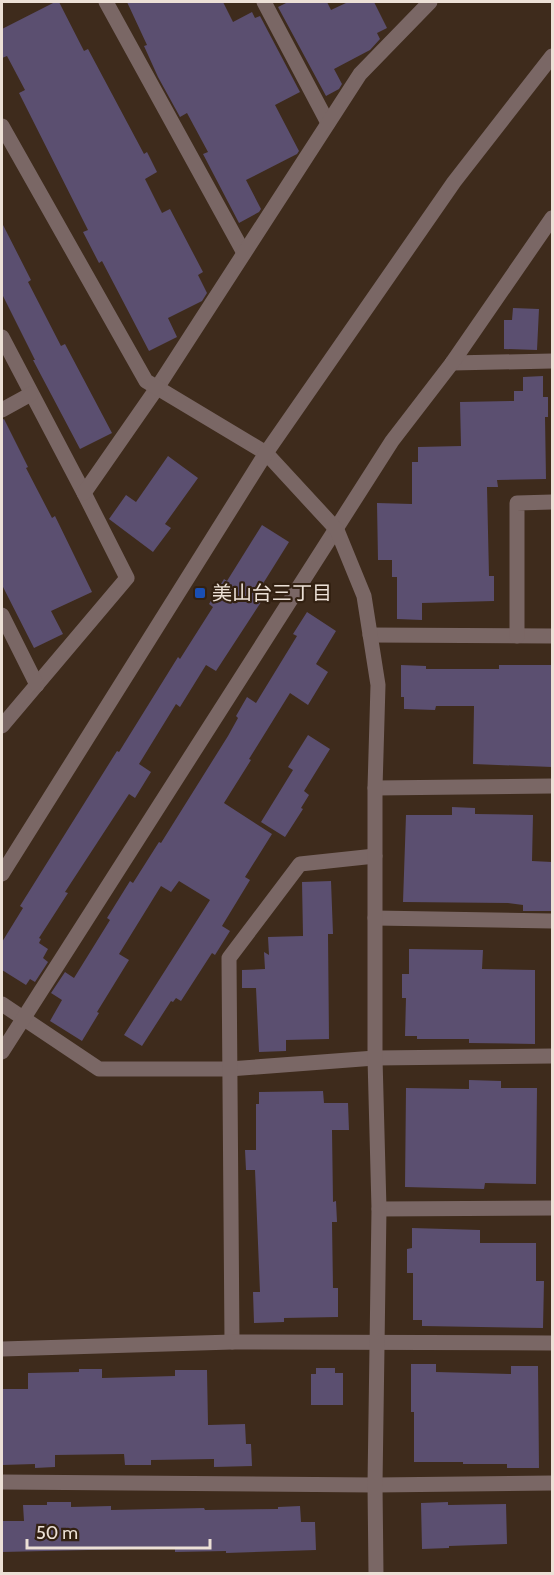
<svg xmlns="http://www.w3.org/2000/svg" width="554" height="1575" font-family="Cabin,'Noto Sans JP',sans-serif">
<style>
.building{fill:#5b4f70}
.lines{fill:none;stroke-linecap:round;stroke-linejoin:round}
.minor{stroke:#7a6765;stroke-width:15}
.tertiary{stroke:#7a6765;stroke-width:15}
.transit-dot{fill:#1a4fb4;stroke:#332112;stroke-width:2}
.labels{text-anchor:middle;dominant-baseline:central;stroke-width:4.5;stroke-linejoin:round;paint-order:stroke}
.poi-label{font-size:20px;fill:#ece0d6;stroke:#332112;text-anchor:start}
</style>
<rect width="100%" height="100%" fill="#3e2b1c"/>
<g class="building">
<polygon points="55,2 59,2 84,51 88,49 144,154 147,152 157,172 145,179 162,213 170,209 203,272 198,275 207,293 202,301 168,318 177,337 149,351 102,261 99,263 83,232 88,230 19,93 25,90 7,56 2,58 2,29"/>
<polygon points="127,2 223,2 233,22 252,12 255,18 260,16 300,92 275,105 299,151 297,154 246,180 261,209 259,212 239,223 203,154 208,152 187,113 180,117 158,77 144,46 147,45"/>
<polygon points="288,2 327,2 331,10 348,2 374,2 387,28 377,33 380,39 370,50 334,69 342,84 339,89 326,96 278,7"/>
<polygon points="2,223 31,280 28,282 61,346 65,344 112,433 80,449 33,360 35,360 2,294"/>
<polygon points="513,308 539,309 537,350 504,349 504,320 512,320"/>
<polygon points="543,376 543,397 548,397 548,417 545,417 546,479 497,480 498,487 487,487 489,576 494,576 494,601 422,603 422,620 397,619 397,577 392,577 392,560 378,560 377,503 412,504 412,462 418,462 418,447 461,446 460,402 514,401 514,391 523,391 523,377"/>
<polygon points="4,419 28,467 26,468 52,518 55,516 92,592 51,611 63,634 34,648 2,585 2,420"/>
<polygon points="168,456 198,478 165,524 171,528 153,552 109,519 126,495 136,502"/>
<polygon points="262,525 289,542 254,598 261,602 216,671 206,665 180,707 176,704 139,764 151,772 135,798 129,794 65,892 68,893 39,938 41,939 39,943 48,949 43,958 48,962 35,982 30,979 26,985 2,970 2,942 23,908 20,906 117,751 119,752 178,657 180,659 213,607 209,604 224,579 227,581"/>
<polygon points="307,612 336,631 316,664 328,672 308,705 290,693 249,759 251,760 224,803 272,834 245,877 250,880 222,926 230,931 215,955 212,953 181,1001 176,998 173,1002 171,1001 142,1046 124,1035 210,900 179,881 171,892 161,886 119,954 129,960 97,1012 99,1013 82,1041 50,1021 62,1000 51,993 65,972 74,978 110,920 107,918 130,881 133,883 159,842 161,843 228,736 238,718 236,716 247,697 256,703 297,636 293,634"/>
<polygon points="401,665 426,666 426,669 499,669 499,665 552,665 552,767 473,764 474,706 436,706 435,710 404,709 404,697 401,697"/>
<polygon points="308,735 330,749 304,791 309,795 301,808 303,809 285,837 261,822 293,770 288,767"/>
<polygon points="452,807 475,808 475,814 533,815 532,861 552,862 552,911 523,911 523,905 508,903 403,902 406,815 452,815"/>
<polygon points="331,881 333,934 328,934 329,1039 286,1040 286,1051 259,1052 256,988 242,988 242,970 265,969 264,952 269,955 268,937 303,936 302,882"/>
<polygon points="409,949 483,950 482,969 535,970 535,1044 469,1043 469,1039 417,1039 417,1036 405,1036 406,998 402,998 402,974 409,974"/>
<polygon points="469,1080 501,1081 501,1088 537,1088 536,1184 485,1183 484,1189 405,1187 406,1088 469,1089"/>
<polygon points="323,1091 324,1103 348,1103 349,1130 332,1130 333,1202 336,1201 337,1222 332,1222 333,1288 338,1288 338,1317 284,1318 284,1322 254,1323 253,1292 260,1292 255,1170 246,1170 245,1150 256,1150 256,1104 259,1104 259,1092"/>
<polygon points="412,1228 480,1230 480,1243 536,1243 536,1281 544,1281 543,1328 422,1326 422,1320 413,1320 413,1273 407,1273 407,1249 412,1248"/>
<polygon points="411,1364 436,1364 436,1372 511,1374 511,1366 538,1366 539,1468 507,1468 507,1464 463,1464 463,1462 414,1462 414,1412 411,1412"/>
<polygon points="316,1368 335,1368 335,1373 343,1373 343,1405 311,1405 311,1374 316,1374"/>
<polygon points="79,1369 102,1369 102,1378 175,1376 175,1370 207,1370 208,1425 245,1424 246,1444 251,1444 252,1466 214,1467 214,1459 151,1460 151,1465 125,1465 124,1454 55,1455 55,1467 35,1468 35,1464 2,1465 2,1389 28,1389 28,1373 79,1372"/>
<polygon points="47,1502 71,1502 71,1507 111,1506 111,1510 204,1508 205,1510 278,1509 278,1507 300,1506 301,1522 315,1522 316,1550 226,1553 226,1551 175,1552 175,1548 2,1552 2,1521 24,1521 23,1505 47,1505"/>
<polygon points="448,1502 448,1505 506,1504 507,1544 449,1546 449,1548 422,1549 421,1503"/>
</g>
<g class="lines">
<g class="minor">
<polyline points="106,2 244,253"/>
<polyline points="264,2 328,123"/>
<polyline points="2,337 84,493 127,578 2,726"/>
<polyline points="452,363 552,361"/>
<polyline points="2,410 31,394"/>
<polyline points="84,493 157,388 360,74 430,2"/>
<polyline points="2,615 37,685"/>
<polyline points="370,635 552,636"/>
<polyline points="517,636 517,503 552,502"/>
<polyline points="375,788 552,786"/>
<polyline points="375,918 552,921"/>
<polyline points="2,1004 99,1069 229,1069 375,1058 552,1056"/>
<polyline points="2,1052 392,441 452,363 552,218"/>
<polyline points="379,1209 552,1208"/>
<polyline points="232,1342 229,958 300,864 375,856"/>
<polyline points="2,1349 232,1342 552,1343"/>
<polyline points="2,1482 375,1485 552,1483"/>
</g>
<g class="tertiary">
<polyline points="2,126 146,381 266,453 337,530 364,596 378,685 375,788 375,1058 379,1209 375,1485 376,1574"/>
<polyline points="2,874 266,453 454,182 552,56"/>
</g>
</g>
<rect class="transit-dot" x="194" y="587" width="12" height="12" rx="3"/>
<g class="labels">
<g class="poi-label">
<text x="212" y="593">美山台三丁目</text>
</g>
</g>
<rect width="554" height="1575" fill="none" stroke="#ece0d6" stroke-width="6"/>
<path d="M27 1539v9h183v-9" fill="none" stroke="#ece0d6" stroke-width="3"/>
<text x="36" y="1539" font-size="18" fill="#ece0d6" stroke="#332112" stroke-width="4.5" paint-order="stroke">50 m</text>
</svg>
